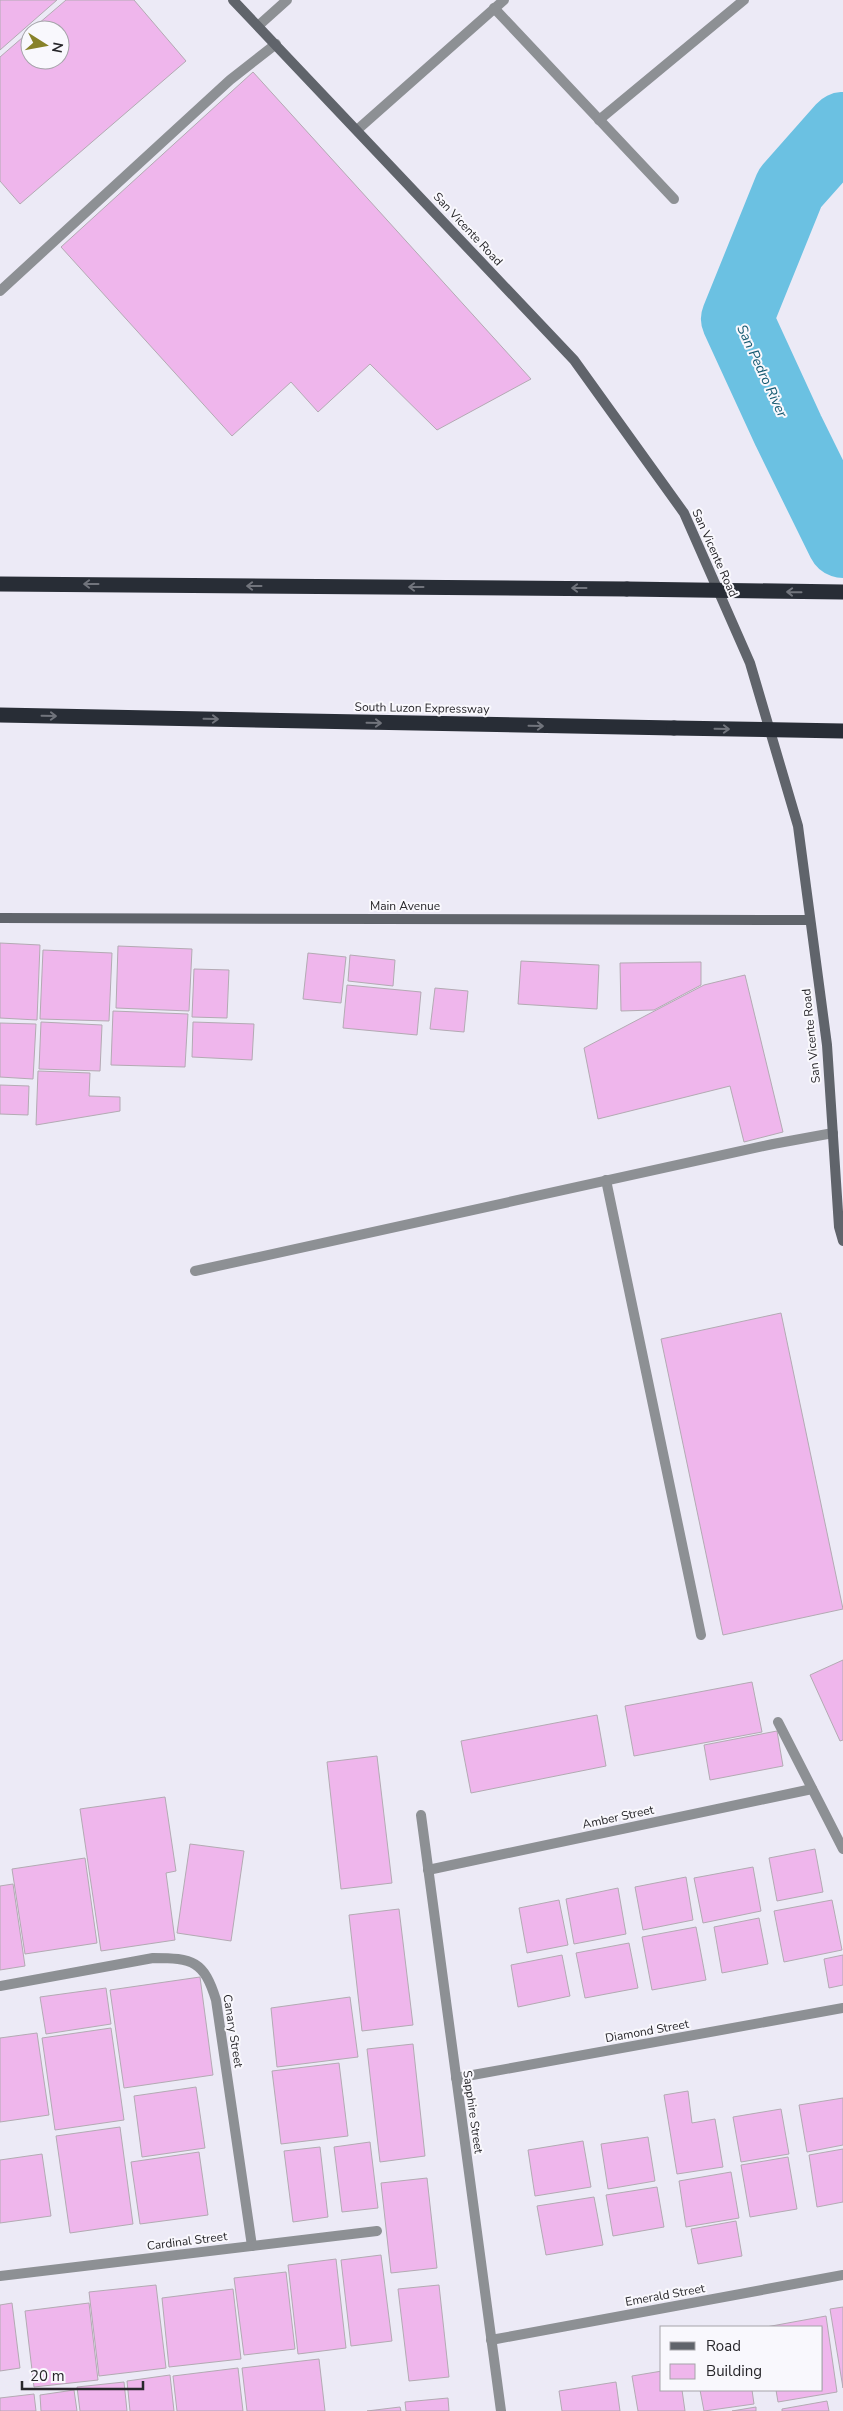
<svg xmlns="http://www.w3.org/2000/svg" width="843" height="2411" font-family="'Nunito Sans',sans-serif">
<style>
.lines{fill:none;stroke-linecap:round;stroke-linejoin:round}
.river{stroke:#6bc1e2;stroke-width:72}
.building{fill:#efb6ec;stroke:#b3aab3}
.lane{stroke:#8d9094;stroke-width:10}
.street{stroke:#8d9094;stroke-width:10}
.secondary{stroke:#60646b;stroke-width:10}
.highway{stroke:#282d36;stroke-width:15}
.highway-bridge{stroke:#282d36;stroke-width:15}
.oneway{stroke:#71747c}
.labels{text-anchor:middle;dominant-baseline:central;stroke-width:4;stroke-linejoin:round;paint-order:stroke}
.street-label{font-size:12px;fill:#28272b;stroke:#f9f8fd}
.water-label{font-size:14px;font-style:italic;fill:#155a71;stroke:#f9f8fd}
</style>
<rect width="100%" height="100%" fill="#eceaf6"/>
<g class="lines">
<polyline class="river" points="843,128 790,188 737,319 788,430 843,542"/>
</g>
<g class="building">
<polygon points="0,0 57,0 0,50"/>
<polygon points="66,0 134,0 186,61 20,204 0,181 0,57 30,31 30,60 60,60 60,30 31,30"/>
<polygon points="253,72 531,379 437,430 370,364 318,412 291,382 232,436 61,247"/>
<polygon points="0,943 40,945 37,1020 0,1018"/>
<polygon points="118,946 192,949 189,1011 116,1008"/>
<polygon points="43,950 112,953 109,1021 40,1019"/>
<polygon points="308,953 346,957 341,1003 303,999"/>
<polygon points="350,955 395,960 393,986 348,981"/>
<polygon points="521,961 599,965 597,1009 518,1004"/>
<polygon points="701,962 701,985 654,1010 621,1011 620,963"/>
<polygon points="194,969 229,970 227,1018 192,1017"/>
<polygon points="745,975 783,1132 744,1142 730,1086 598,1119 584,1048 704,985"/>
<polygon points="347,985 421,992 417,1035 343,1028"/>
<polygon points="435,988 468,991 464,1032 430,1029"/>
<polygon points="113,1011 188,1014 185,1067 111,1065"/>
<polygon points="41,1022 102,1025 100,1071 39,1069"/>
<polygon points="193,1022 254,1024 252,1060 192,1057"/>
<polygon points="0,1023 36,1024 33,1079 0,1077"/>
<polygon points="38,1071 90,1073 89,1096 120,1097 120,1111 36,1125"/>
<polygon points="0,1085 29,1086 28,1115 0,1114"/>
<polygon points="781,1313 843,1609 723,1635 661,1339"/>
<polygon points="843,1660 843,1740 840,1741 810,1675"/>
<polygon points="752,1682 762,1732 634,1756 625,1706"/>
<polygon points="597,1715 606,1766 471,1793 461,1741"/>
<polygon points="777,1731 783,1766 710,1780 704,1745"/>
<polygon points="377,1756 392,1883 341,1889 327,1762"/>
<polygon points="165,1797 176,1871 166,1873 175,1940 101,1951 80,1809"/>
<polygon points="190,1844 244,1851 231,1941 177,1933"/>
<polygon points="815,1849 823,1892 777,1901 769,1858"/>
<polygon points="85,1858 97,1943 25,1954 12,1869"/>
<polygon points="753,1867 761,1911 703,1923 694,1878"/>
<polygon points="686,1877 693,1920 643,1930 635,1887"/>
<polygon points="13,1884 25,1966 0,1970 0,1886"/>
<polygon points="618,1888 626,1934 574,1944 566,1899"/>
<polygon points="559,1900 568,1945 527,1953 519,1908"/>
<polygon points="832,1900 842,1950 784,1962 774,1911"/>
<polygon points="399,1909 413,2025 362,2031 349,1915"/>
<polygon points="759,1918 768,1964 722,1973 714,1927"/>
<polygon points="696,1927 706,1980 652,1990 642,1937"/>
<polygon points="629,1943 638,1988 585,1998 576,1953"/>
<polygon points="562,1955 570,1996 518,2007 511,1965"/>
<polygon points="843,1955 843,1985 829,1988 824,1959"/>
<polygon points="200,1977 213,2075 124,2088 110,1990"/>
<polygon points="106,1988 111,2024 46,2034 40,1997"/>
<polygon points="350,1997 358,2057 277,2067 271,2008"/>
<polygon points="111,2028 124,2120 55,2130 42,2038"/>
<polygon points="37,2033 49,2115 0,2122 0,2038"/>
<polygon points="413,2044 425,2156 380,2162 367,2049"/>
<polygon points="339,2063 348,2136 281,2144 272,2071"/>
<polygon points="196,2087 205,2148 142,2157 134,2096"/>
<polygon points="688,2091 692,2123 715,2119 723,2167 677,2174 664,2095"/>
<polygon points="843,2098 843,2145 807,2152 799,2105"/>
<polygon points="781,2109 789,2154 741,2162 733,2117"/>
<polygon points="120,2127 133,2224 70,2233 56,2136"/>
<polygon points="648,2137 655,2181 608,2189 601,2144"/>
<polygon points="583,2141 591,2187 535,2196 528,2150"/>
<polygon points="370,2142 378,2208 342,2212 334,2147"/>
<polygon points="320,2147 328,2217 293,2222 284,2151"/>
<polygon points="843,2149 843,2202 817,2207 809,2155"/>
<polygon points="199,2152 208,2215 140,2224 131,2162"/>
<polygon points="42,2154 51,2216 0,2223 0,2160"/>
<polygon points="788,2157 797,2209 750,2217 741,2165"/>
<polygon points="731,2172 739,2218 686,2227 679,2181"/>
<polygon points="427,2178 437,2268 391,2273 381,2183"/>
<polygon points="657,2187 664,2227 613,2236 606,2195"/>
<polygon points="594,2197 603,2245 546,2255 537,2206"/>
<polygon points="736,2221 742,2256 698,2264 691,2229"/>
<polygon points="381,2255 392,2341 351,2346 341,2260"/>
<polygon points="336,2259 346,2348 298,2354 288,2265"/>
<polygon points="286,2272 295,2349 244,2355 234,2278"/>
<polygon points="156,2285 166,2368 99,2376 89,2292"/>
<polygon points="439,2285 449,2377 409,2381 398,2289"/>
<polygon points="233,2289 241,2359 169,2367 162,2298"/>
<polygon points="12,2303 20,2368 0,2371 0,2305"/>
<polygon points="89,2303 98,2380 34,2387 25,2311"/>
<polygon points="843,2307 843,2388 830,2309"/>
<polygon points="826,2316 837,2392 778,2402 776,2390 822,2390 822,2327 766,2327"/>
<polygon points="319,2359 325,2411 247,2411 242,2368"/>
<polygon points="238,2368 243,2411 177,2411 173,2376"/>
<polygon points="662,2371 662,2390 682,2390 685,2411 638,2411 632,2376"/>
<polygon points="170,2375 174,2411 130,2411 127,2381"/>
<polygon points="124,2382 127,2411 80,2411 77,2387"/>
<polygon points="616,2382 620,2411 562,2411 559,2391"/>
<polygon points="74,2390 77,2411 41,2411 40,2395"/>
<polygon points="700,2390 752,2390 754,2404 704,2411"/>
<polygon points="34,2394 36,2411 0,2411 0,2398"/>
<polygon points="448,2398 449,2411 406,2411 405,2402"/>
<polygon points="827,2401 829,2411 782,2411 782,2409"/>
<polygon points="400,2407 401,2411 367,2411"/>
<polygon points="756,2407 756,2411 732,2411"/>
</g>
<g class="lines">
<g class="lane">
<polyline points="0,291 230,80 276,44"/>
<polyline points="606,1180 701,1635"/>
<polyline points="195,1271 773,1144 833,1133"/>
</g>
<g class="street">
<polyline points="494,8 674,199"/>
<polyline points="258,26 287,0"/>
<polyline points="599,120 744,0"/>
<polyline points="357,130 504,0"/>
<polyline points="778,1722 843,1849"/>
<polyline points="421,1815 501,2411"/>
<polyline points="428,1870 812,1789"/>
<path d="M0 1986 153 1958C193 1958 204 1961 216 2000L252 2246"/>
<polyline points="456,2078 843,2008"/>
<polyline points="0,2276 377,2231"/>
<polyline points="491,2340 843,2275"/>
</g>
<g class="secondary">
<polyline points="233,0 574,360 684,513 750,663 798,826 827,1045 839,1227 843,1241"/>
<polyline points="0,918 809,920"/>
</g>
<g class="highway">
<polyline points="0,584 627,589"/>
<polyline points="0,715 674,728"/>
</g>
<g class="highway-bridge">
<polyline points="627,589 843,592"/>
<polyline points="674,728 843,731"/>
</g>
</g>
<defs><path id="oneway-shaft" d="M-6 0H5M1.5-3L5.5 0L1.5 3" fill="none" stroke-width="1.6" stroke-linecap="round" stroke-linejoin="round" transform="scale(1.25)"/></defs>
<g class="oneway">
<use href="#oneway-shaft" transform="translate(91 584) rotate(-180)"/>
<use href="#oneway-shaft" transform="translate(254 586) rotate(-180)"/>
<use href="#oneway-shaft" transform="translate(416 587) rotate(-180)"/>
<use href="#oneway-shaft" transform="translate(579 588) rotate(-180)"/>
<use href="#oneway-shaft" transform="translate(794 592) rotate(-179)"/>
<use href="#oneway-shaft" transform="translate(49 716) rotate(1)"/>
<use href="#oneway-shaft" transform="translate(211 719) rotate(1)"/>
<use href="#oneway-shaft" transform="translate(374 723) rotate(1)"/>
<use href="#oneway-shaft" transform="translate(536 726) rotate(1)"/>
<use href="#oneway-shaft" transform="translate(722 729) rotate(1)"/>
</g>
<g class="labels">
<g class="street-label">
<text transform="translate(468 229) rotate(47)">San Vicente Road</text>
<text transform="translate(715 553) rotate(66)">San Vicente Road</text>
<text transform="translate(422 708) rotate(1)">South Luzon Expressway</text>
<text x="405" y="906">Main Avenue</text>
<text transform="translate(811 1036) rotate(-96)">San Vicente Road</text>
<text transform="translate(618 1817) rotate(-12)">Amber Street</text>
<text transform="translate(233 2031) rotate(81)">Canary Street</text>
<text transform="translate(647 2031) rotate(-10)">Diamond Street</text>
<text transform="translate(473 2112) rotate(82)">Sapphire Street</text>
<text transform="translate(187 2241) rotate(-7)">Cardinal Street</text>
<text transform="translate(665 2295) rotate(-10)">Emerald Street</text>
</g>
<g class="water-label">
<text transform="translate(762 371) rotate(65)">San Pedro River</text>
</g>
</g>
<rect x="660" y="2326" width="162" height="65" fill="#f9f8fd" stroke="#a5a4a9"/>
<rect x="670" y="2342" width="25" height="8" fill="#60646b" stroke="#a5a4a9"/>
<text x="706" y="2351" font-size="15" fill="#28272b">Road</text>
<rect x="670" y="2364" width="25" height="15" fill="#efb6ec" stroke="#a5a4a9"/>
<text x="706" y="2376" font-size="15" fill="#28272b">Building</text>
<g transform="translate(45 45) rotate(101)"><circle r="24" fill="#f9f8fd" stroke="#a5a4a9"/>
<path d="M0-4L9 19L0 12L-9 19Z" fill="#88822a"/>
<text y="-8" font-size="14" font-weight="bold" text-anchor="middle" fill="#28272b">N</text>
</g>
<path d="M22 2381v8h121v-8" fill="none" stroke="#28272b" stroke-width="2.5"/>
<text x="30" y="2381" font-size="15" fill="#28272b" stroke="#f9f8fd" stroke-width="4" paint-order="stroke">20 m</text>
</svg>
